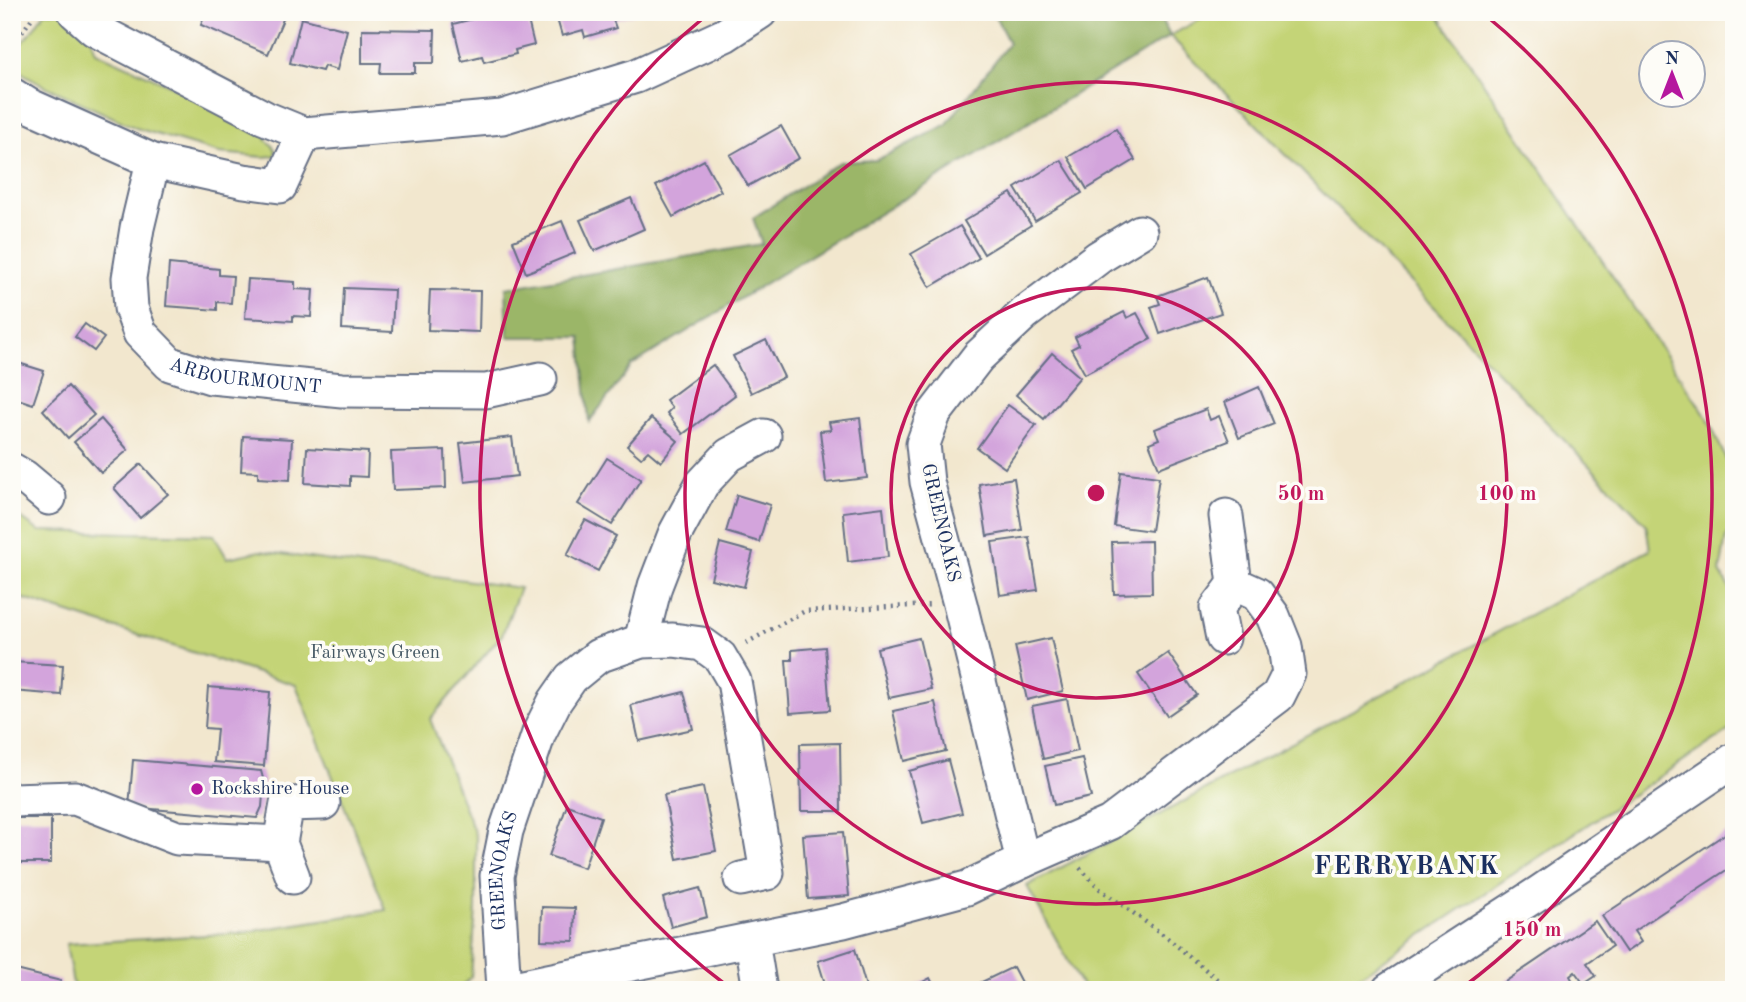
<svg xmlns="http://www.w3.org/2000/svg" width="1746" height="1002" font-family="'Old Standard TT',serif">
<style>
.green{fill:#c4d477;stroke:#70826a;stroke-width:2}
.forest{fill:#9bb668;stroke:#5b7263;stroke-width:2}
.building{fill:#d3a4dc}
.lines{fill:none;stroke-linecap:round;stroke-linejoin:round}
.minor-casing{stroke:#666f85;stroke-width:37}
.path{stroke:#666f85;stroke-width:4.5;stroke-dasharray:2 5;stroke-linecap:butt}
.minor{stroke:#fff;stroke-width:33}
.ring{fill:none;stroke:#c2185b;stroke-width:3.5}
.poi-dot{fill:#b5179e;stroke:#fdfcf7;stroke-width:2.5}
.labels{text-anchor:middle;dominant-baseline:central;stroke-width:7;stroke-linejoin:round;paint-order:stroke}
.street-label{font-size:19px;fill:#1b2f5e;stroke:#fdfcf7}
.park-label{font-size:19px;fill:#455864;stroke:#fdfcf7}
.poi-label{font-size:19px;fill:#1b2f5e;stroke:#fdfcf7;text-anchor:start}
.district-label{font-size:26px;font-weight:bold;letter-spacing:2px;fill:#1b2f5e;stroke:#fdfcf7}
.centre{fill:#c2185b;stroke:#fdfcf7;stroke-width:3.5}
.ring-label{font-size:21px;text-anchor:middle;font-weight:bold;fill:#c2185b;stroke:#fdfcf7;stroke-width:7;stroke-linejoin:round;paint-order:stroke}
</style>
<rect width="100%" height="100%" fill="#fdfcf7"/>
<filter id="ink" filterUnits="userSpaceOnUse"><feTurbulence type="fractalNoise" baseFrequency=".0143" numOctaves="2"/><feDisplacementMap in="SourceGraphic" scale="14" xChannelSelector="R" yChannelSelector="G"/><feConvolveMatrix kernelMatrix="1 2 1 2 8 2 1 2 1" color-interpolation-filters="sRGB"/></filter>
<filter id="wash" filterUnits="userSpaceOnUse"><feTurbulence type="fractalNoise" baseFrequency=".00686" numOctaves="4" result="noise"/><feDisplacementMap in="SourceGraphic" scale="28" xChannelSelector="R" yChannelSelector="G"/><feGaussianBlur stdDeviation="1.57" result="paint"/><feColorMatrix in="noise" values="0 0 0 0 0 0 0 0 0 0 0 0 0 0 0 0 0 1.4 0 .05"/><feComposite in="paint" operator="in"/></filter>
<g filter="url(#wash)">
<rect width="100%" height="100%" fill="#f2e7ce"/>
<g class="green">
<polygon points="45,12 63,12 89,33 96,52 270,130 266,140 272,145 276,151 274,156 263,157 219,153 136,128 45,86 12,67 12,52 29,35"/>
<polygon points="1213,12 1436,12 1708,419 1734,477 1734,528 1726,537 1720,572 1734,596 1734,727 1339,990 1084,990 1027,886 1650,550 1646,524 1170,36"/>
<polygon points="12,512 39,531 214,535 227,558 260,551 520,588 502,635 430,719 476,837 476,908 471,977 458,990 74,990 66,944 240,933 386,910 296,685 12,595"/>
</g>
<polygon class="forest" points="993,12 1157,12 1170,36 632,365 589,422 581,337 508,337 506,288 762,244 753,218 840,162 877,160 946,125 1009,43"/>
<g id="blocks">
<g class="building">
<polygon points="206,12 274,12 284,17 268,54 201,25"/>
<polygon points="500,12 526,12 534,45 515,50 516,54 484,62 482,56 462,61 453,24"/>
<polygon points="555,12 637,12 637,13 613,20 616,28 585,37 583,30 562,36"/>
<polygon points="301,18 347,30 337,70 324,66 322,71 290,63"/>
<polygon points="362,29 435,30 434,63 415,63 415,73 380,73 381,63 362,63"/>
<polygon points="781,126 799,158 748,186 730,155"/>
<polygon points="1116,129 1135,160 1087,189 1068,157"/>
<polygon points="704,160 721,191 673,217 656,186"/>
<polygon points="1061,160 1082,193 1035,221 1015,188"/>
<polygon points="1011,193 1031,225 984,254 964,221"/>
<polygon points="631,198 644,229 594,251 580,220"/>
<polygon points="562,221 575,253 526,273 513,241"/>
<polygon points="960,226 979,258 930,287 911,254"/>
<polygon points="169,264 219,269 219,275 233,276 231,303 217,302 217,310 166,306"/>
<polygon points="1208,277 1221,313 1160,334 1151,307 1160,304 1157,296"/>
<polygon points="248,279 295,282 295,289 313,290 311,317 293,316 293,321 245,318"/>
<polygon points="344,288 394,290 392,332 342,329"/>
<polygon points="430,290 480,291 479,332 428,330"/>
<polygon points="1124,312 1127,318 1137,313 1151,339 1085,374 1071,349 1079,345 1075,337"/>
<polygon points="85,324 104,338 94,351 75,337"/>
<polygon points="766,340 784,377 751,393 733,356"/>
<polygon points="1052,353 1080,377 1044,419 1016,395"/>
<polygon points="12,361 44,371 33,404 12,397"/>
<polygon points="713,365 735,395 683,434 667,413 672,408 666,400"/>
<polygon points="68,386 94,415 68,438 43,410"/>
<polygon points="1259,387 1274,424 1239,438 1225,402"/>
<polygon points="1008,405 1036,425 1005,468 977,448"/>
<polygon points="1206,409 1210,420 1219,416 1229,441 1159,468 1149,443 1159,439 1155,429"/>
<polygon points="651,418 678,441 661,462 648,451 641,458 627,446"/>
<polygon points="860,418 867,478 826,483 820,431 831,430 829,422"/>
<polygon points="101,419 128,450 101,473 74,442"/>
<polygon points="243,436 292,439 290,480 258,478 258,472 241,471"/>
<polygon points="512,437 517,476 465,482 460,443"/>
<polygon points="307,448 368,452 367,477 350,476 350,486 305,483"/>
<polygon points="445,450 446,488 393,490 391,452"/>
<polygon points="607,458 641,479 612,525 578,504"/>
<polygon points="141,464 168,494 140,518 114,488"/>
<polygon points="1121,472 1159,477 1151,531 1114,526"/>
<polygon points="1014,478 1022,530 987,536 979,484"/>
<polygon points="737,495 770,505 759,542 726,532"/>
<polygon points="883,507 888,557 848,562 843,512"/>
<polygon points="585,520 616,536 598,571 567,555"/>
<polygon points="1029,537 1038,590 1000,595 992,542"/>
<polygon points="1151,541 1152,593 1114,594 1112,542"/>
<polygon points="720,543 753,552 744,587 711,579"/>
<polygon points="919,638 931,689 889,698 877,648"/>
<polygon points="1051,638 1063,691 1027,700 1015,646"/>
<polygon points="825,647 830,710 790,713 786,660 792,660 792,650"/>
<polygon points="1168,653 1197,695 1167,716 1138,674"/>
<polygon points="12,662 63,665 61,695 12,691"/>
<polygon points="208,687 270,692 264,766 214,762 217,729 205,728"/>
<polygon points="684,692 693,729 639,741 631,705"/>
<polygon points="1067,699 1078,751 1043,759 1032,706"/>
<polygon points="935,702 946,751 904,761 893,711"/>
<polygon points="840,743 841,811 801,811 800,744"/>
<polygon points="1082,758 1091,797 1054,805 1045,766"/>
<polygon points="133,760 261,771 264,782 262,807 257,818 129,807"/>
<polygon points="948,760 962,813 923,823 909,771"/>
<polygon points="703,787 716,851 677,859 664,795"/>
<polygon points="567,805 601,817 584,868 549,856"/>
<rect x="12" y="818" width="39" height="45"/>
<polygon points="1734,828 1734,865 1634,931 1641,942 1626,952 1602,916"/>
<polygon points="843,832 849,896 808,899 803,835"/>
<polygon points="700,888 707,917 671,927 663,898"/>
<polygon points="542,907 575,908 574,941 541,940"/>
<polygon points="1595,921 1612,946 1587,963 1596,976 1584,984 1575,972 1570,976 1574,983 1563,990 1559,983 1549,990 1493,990"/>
<polygon points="855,949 867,990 827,990 818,961"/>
<polygon points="1013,967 1025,990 965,990"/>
<polygon points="12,969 61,981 59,990 12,990"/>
<polygon points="930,978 936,990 908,990"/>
</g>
</g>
</g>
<g filter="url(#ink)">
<use href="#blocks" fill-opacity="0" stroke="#666f85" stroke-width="2"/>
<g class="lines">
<g class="minor-casing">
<g id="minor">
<polyline points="75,12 94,29 265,118 304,134 280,186 244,181 153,161"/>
<path id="s1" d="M12 95 28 105 153 161 137 228 129 278 131 308 140 333 170 364 211 377 342 390 486 391 540 379"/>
<polyline points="304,134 502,117 636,76 725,35 760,12"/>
<polyline points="12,470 24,477 49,498"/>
<polyline points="1223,638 1217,608 1235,584"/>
<polyline points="641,641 655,586 675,534 702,484 729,455 764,436"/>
<polyline points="12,800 75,798 177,838 280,843"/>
<polyline points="1023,861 960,604 927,482 923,444 934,414 978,357 1025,313 1099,257 1140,232"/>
<polyline points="293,877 280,843 287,804 323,803"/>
<polyline points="752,941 760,990"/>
<path id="s2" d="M504 989 497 876 506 831 539 733 555 701 571 678 598 656 641 641 673 640 702 644 720 657 734 681 767 873 741 879"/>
<polyline points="504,990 843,921 967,888 1023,861 1110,823 1278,696 1289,674 1285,646 1273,616 1257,594 1235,584 1226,516"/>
<polyline points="1389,990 1540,892 1734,760"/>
</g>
</g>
<g class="path">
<polyline points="12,42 21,34 36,12"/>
<polyline points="746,643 805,611 932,605"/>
<polyline points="1080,868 1100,889 1165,936 1230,990"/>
</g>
<use href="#minor" class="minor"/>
</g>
</g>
<g class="ring">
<circle cx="1096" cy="493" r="205"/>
<circle cx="1096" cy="493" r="411"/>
<path d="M730 988A616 616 0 0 1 708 14M1484 14A616 616 0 0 1 1462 988"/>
</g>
<circle class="poi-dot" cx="197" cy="789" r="7"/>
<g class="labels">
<g class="street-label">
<text stroke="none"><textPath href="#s1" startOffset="452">ARBOURMOUNT</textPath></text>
<text transform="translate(940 523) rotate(77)">GREENOAKS</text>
<text stroke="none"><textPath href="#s2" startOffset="119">GREENOAKS</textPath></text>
</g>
<g class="park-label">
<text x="375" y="653">Fairways Green</text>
</g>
<g class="poi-label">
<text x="211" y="789">Rockshire House</text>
</g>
<g class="district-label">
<text x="1407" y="867">FERRYBANK</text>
</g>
</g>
<circle cx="1096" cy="493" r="10" class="centre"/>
<g class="ring-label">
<text x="1301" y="500">50 m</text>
<text x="1507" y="500">100 m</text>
<text x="1532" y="936">150 m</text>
</g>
<rect width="1746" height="1002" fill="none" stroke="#fdfcf7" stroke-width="42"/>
<g transform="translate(1672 74)"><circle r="33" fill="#fdfcf7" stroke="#a3aaba" stroke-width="2"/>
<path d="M0-5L12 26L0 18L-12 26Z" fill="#b5179e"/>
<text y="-10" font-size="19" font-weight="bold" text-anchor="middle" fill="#1b2f5e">N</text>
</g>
</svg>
